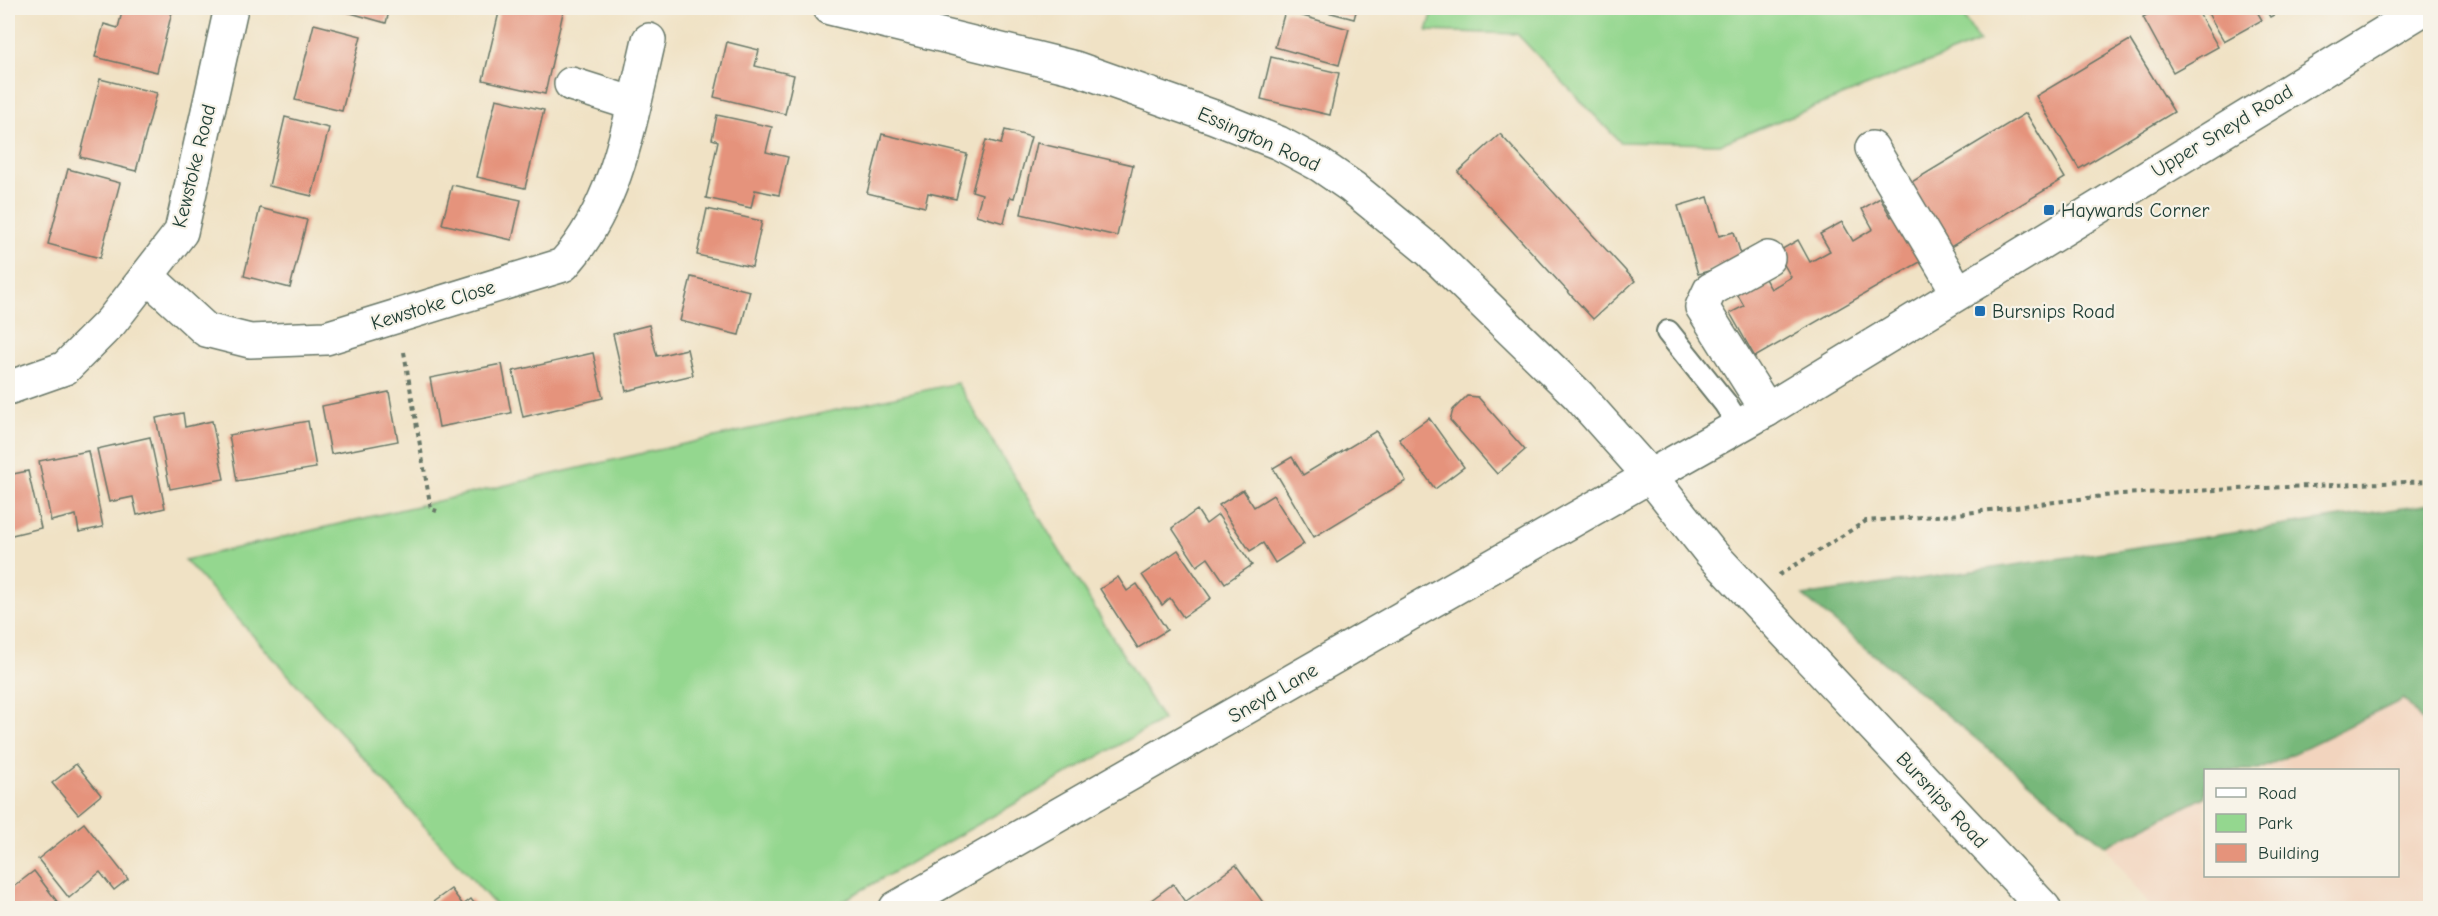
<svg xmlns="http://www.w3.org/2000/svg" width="2438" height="916" font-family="'Comic Neue',sans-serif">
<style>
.built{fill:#f2d4be}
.green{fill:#94d78f;stroke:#5a8a62;stroke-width:1.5}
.forest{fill:#77b87a;stroke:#4b7a57;stroke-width:1.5}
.building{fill:#e5937b}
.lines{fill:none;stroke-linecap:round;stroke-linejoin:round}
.lane-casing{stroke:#687767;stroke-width:26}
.street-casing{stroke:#687767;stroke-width:36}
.secondary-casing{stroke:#687767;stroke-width:36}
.primary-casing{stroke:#687767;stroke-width:36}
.path{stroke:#687767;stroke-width:4;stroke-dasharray:4.5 4.5;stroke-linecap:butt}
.lane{stroke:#fff;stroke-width:22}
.street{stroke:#fff;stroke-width:33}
.secondary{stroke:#fff;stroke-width:33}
.primary{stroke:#fff;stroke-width:33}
.poi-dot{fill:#1f6fb2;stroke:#f7f3e8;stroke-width:2}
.labels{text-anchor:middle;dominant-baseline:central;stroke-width:4.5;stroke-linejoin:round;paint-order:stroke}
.street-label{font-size:20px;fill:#1f3d34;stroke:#f7f3e8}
.poi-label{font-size:20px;fill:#1f3d34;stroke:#f7f3e8;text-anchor:start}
</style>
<rect width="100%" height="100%" fill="#f7f3e8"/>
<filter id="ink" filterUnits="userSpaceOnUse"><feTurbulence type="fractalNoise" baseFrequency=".0167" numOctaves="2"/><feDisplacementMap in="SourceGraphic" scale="12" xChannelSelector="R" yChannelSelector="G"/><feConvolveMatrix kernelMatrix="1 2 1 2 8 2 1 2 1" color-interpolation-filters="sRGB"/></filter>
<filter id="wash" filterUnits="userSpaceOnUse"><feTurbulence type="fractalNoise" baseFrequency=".008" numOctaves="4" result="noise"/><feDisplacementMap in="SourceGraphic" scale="24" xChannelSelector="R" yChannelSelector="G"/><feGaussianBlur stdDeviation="1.35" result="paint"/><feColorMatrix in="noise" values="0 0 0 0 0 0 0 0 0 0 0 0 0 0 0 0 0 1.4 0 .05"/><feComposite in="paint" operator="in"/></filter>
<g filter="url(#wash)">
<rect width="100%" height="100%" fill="#f0e2c5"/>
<polygon class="built" points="2404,698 2430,730 2430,908 2151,908 2106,847 2205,797 2206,876 2398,876 2398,770 2259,770"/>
<g class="green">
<polygon points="1434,8 1959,8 1979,42 1720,144 1620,142 1517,34 1427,31"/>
<polygon points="957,383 1163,720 830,908 498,908 185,560 635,455"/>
</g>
<polygon class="forest" points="2430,504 2430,730 2404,699 2259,770 2206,770 2205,797 2106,846 1803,596"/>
<g id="blocks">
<g class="building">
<polygon points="123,8 173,8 157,72 95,57 104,24 118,28"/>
<polygon points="333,8 390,8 386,23"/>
<polygon points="500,8 564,8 545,94 483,80"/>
<polygon points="1313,8 1357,8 1354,19"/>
<polygon points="2159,8 2196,8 2218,47 2173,72 2143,17"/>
<polygon points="2205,8 2255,8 2262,20 2224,41"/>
<polygon points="2265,8 2287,8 2270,17"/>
<polygon points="1285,11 1349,29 1339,65 1275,47"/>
<polygon points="314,24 361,36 342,111 295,100"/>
<polygon points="2130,40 2174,112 2079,169 2036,96"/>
<polygon points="727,42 759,50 755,66 794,75 785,114 714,97"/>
<polygon points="1271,57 1339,73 1330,115 1261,99"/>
<polygon points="100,79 157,93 136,171 80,157"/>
<polygon points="496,99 544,110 525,188 477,177"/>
<polygon points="2026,113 2065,178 1944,251 1905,186"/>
<polygon points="717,115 772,127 766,152 788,157 779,195 755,190 751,208 706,198 718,141 712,139"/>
<polygon points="285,117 329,128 312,196 269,186"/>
<polygon points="1005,130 1031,137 1014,198 1010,197 1004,223 976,215 982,194 972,191 986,140 1001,144"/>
<polygon points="882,134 967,154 956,199 928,193 925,207 867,193"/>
<polygon points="1500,134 1635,281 1593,319 1458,172"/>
<polygon points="1037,143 1133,165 1117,236 1021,214"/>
<polygon points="68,169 120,183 100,258 48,244"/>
<polygon points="452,185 521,200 512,240 442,224"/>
<polygon points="1708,197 1719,236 1734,232 1743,261 1698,274 1678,206"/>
<polygon points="1880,198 1891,217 1900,211 1927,258 1755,357 1730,313 1744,306 1734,288 1761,272 1771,289 1791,277 1777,252 1798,240 1810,262 1830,251 1820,234 1842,222 1853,241 1873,229 1862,209"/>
<polygon points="260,208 307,220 290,288 244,276"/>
<polygon points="707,209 762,221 752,267 697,255"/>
<polygon points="691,277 750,291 739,335 680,321"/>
<polygon points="649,325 657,356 687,349 693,375 626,391 613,334"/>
<polygon points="593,353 603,398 523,417 513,371"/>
<polygon points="502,364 511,413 439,427 430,378"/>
<polygon points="389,392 398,441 331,454 322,406"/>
<polygon points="1467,396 1478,397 1525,450 1497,474 1450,420 1453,410"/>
<polygon points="183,413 185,427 212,421 224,479 170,489 156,418"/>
<polygon points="1429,418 1464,467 1435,489 1399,439"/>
<polygon points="308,421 316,468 237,481 229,435"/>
<polygon points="1376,431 1406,481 1314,537 1273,468 1292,457 1303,475"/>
<polygon points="150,437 165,508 137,515 133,497 109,502 97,449"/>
<polygon points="88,451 103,527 79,532 76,515 51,521 39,461"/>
<polygon points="28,471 41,528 8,536 8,475"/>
<polygon points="1243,490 1254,507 1273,495 1304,544 1275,563 1263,543 1250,551 1219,505"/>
<polygon points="1197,510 1206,524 1218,515 1252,565 1225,583 1208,558 1197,566 1172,528"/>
<polygon points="1178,550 1211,598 1183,617 1170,598 1162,605 1142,575"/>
<polygon points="1118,577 1127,591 1137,584 1167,630 1138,648 1100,589"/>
<polygon points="76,764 101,795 78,814 52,783"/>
<polygon points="84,823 128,879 114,890 100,872 69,898 38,859"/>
<polygon points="1236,865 1267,908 1145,908 1143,906 1173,884 1185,902"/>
<polygon points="34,871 62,908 8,908 8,891"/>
<polygon points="451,889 463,905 471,899 478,908 427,908 426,907"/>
</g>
</g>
</g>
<g filter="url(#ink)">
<use href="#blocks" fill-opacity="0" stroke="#687767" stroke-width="1.5"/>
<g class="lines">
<g class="lane-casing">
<polyline id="lane" points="1668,332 1725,403 1739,425"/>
</g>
<g class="street-casing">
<g id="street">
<polyline points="571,84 634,104"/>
<polyline points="1872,148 1958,292"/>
<path d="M147 276 206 330 250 341 326 338 563 265C618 205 631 116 649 40"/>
<polyline points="8,388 65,368 111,322 181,232 231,8"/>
<polyline points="1767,410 1702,307 1710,290 1768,258"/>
<polyline points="896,908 1650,476"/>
</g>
</g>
<g class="secondary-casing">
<polyline id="secondary" points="1650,476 1767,410 2425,8"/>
</g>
<g class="primary-casing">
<polyline id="primary" points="830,8 1075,68 1214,117 1279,143 1320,165 1352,187 1430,251 1578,395 1650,476 1710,552 2044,908"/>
</g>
<g class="path">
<polyline points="404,352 431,509 437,511"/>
<polyline points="1779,575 1866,521 1950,515 2120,494 2430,481"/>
</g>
<use href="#lane" class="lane"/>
<use href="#street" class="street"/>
<use href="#secondary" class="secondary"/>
<use href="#primary" class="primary"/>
</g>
</g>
<g class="poi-dot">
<rect x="2043" y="204" width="12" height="12" rx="3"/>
<rect x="1974" y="305" width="12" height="12" rx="3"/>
</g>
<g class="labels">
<g class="street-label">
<text transform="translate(2222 131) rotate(-31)">Upper Sneyd Road</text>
<text transform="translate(1259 139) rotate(24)">Essington Road</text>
<text transform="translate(194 166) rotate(-76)">Kewstoke Road</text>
<text transform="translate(433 305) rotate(-17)">Kewstoke Close</text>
<text transform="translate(1273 693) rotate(-30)">Sneyd Lane</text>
<text transform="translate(1942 800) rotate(47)">Bursnips Road</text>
</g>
<g class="poi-label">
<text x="2061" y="210">Haywards Corner</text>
<text x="1992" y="311">Bursnips Road</text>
</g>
</g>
<rect width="2438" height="916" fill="none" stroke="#f7f3e8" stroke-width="30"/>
<rect x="2204" y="769" width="195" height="108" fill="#f7f3e8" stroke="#a1aaa0" stroke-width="1.5"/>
<rect x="2216" y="788" width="30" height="9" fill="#ffffff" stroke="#a1aaa0" stroke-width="1.5"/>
<text x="2258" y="799" font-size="18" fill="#1f3d34">Road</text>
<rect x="2216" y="814" width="30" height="18" fill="#94d78f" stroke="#a1aaa0" stroke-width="1.5"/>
<text x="2258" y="829" font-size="18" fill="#1f3d34">Park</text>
<rect x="2216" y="844" width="30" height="18" fill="#e5937b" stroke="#a1aaa0" stroke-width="1.5"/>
<text x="2258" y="859" font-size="18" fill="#1f3d34">Building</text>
</svg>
